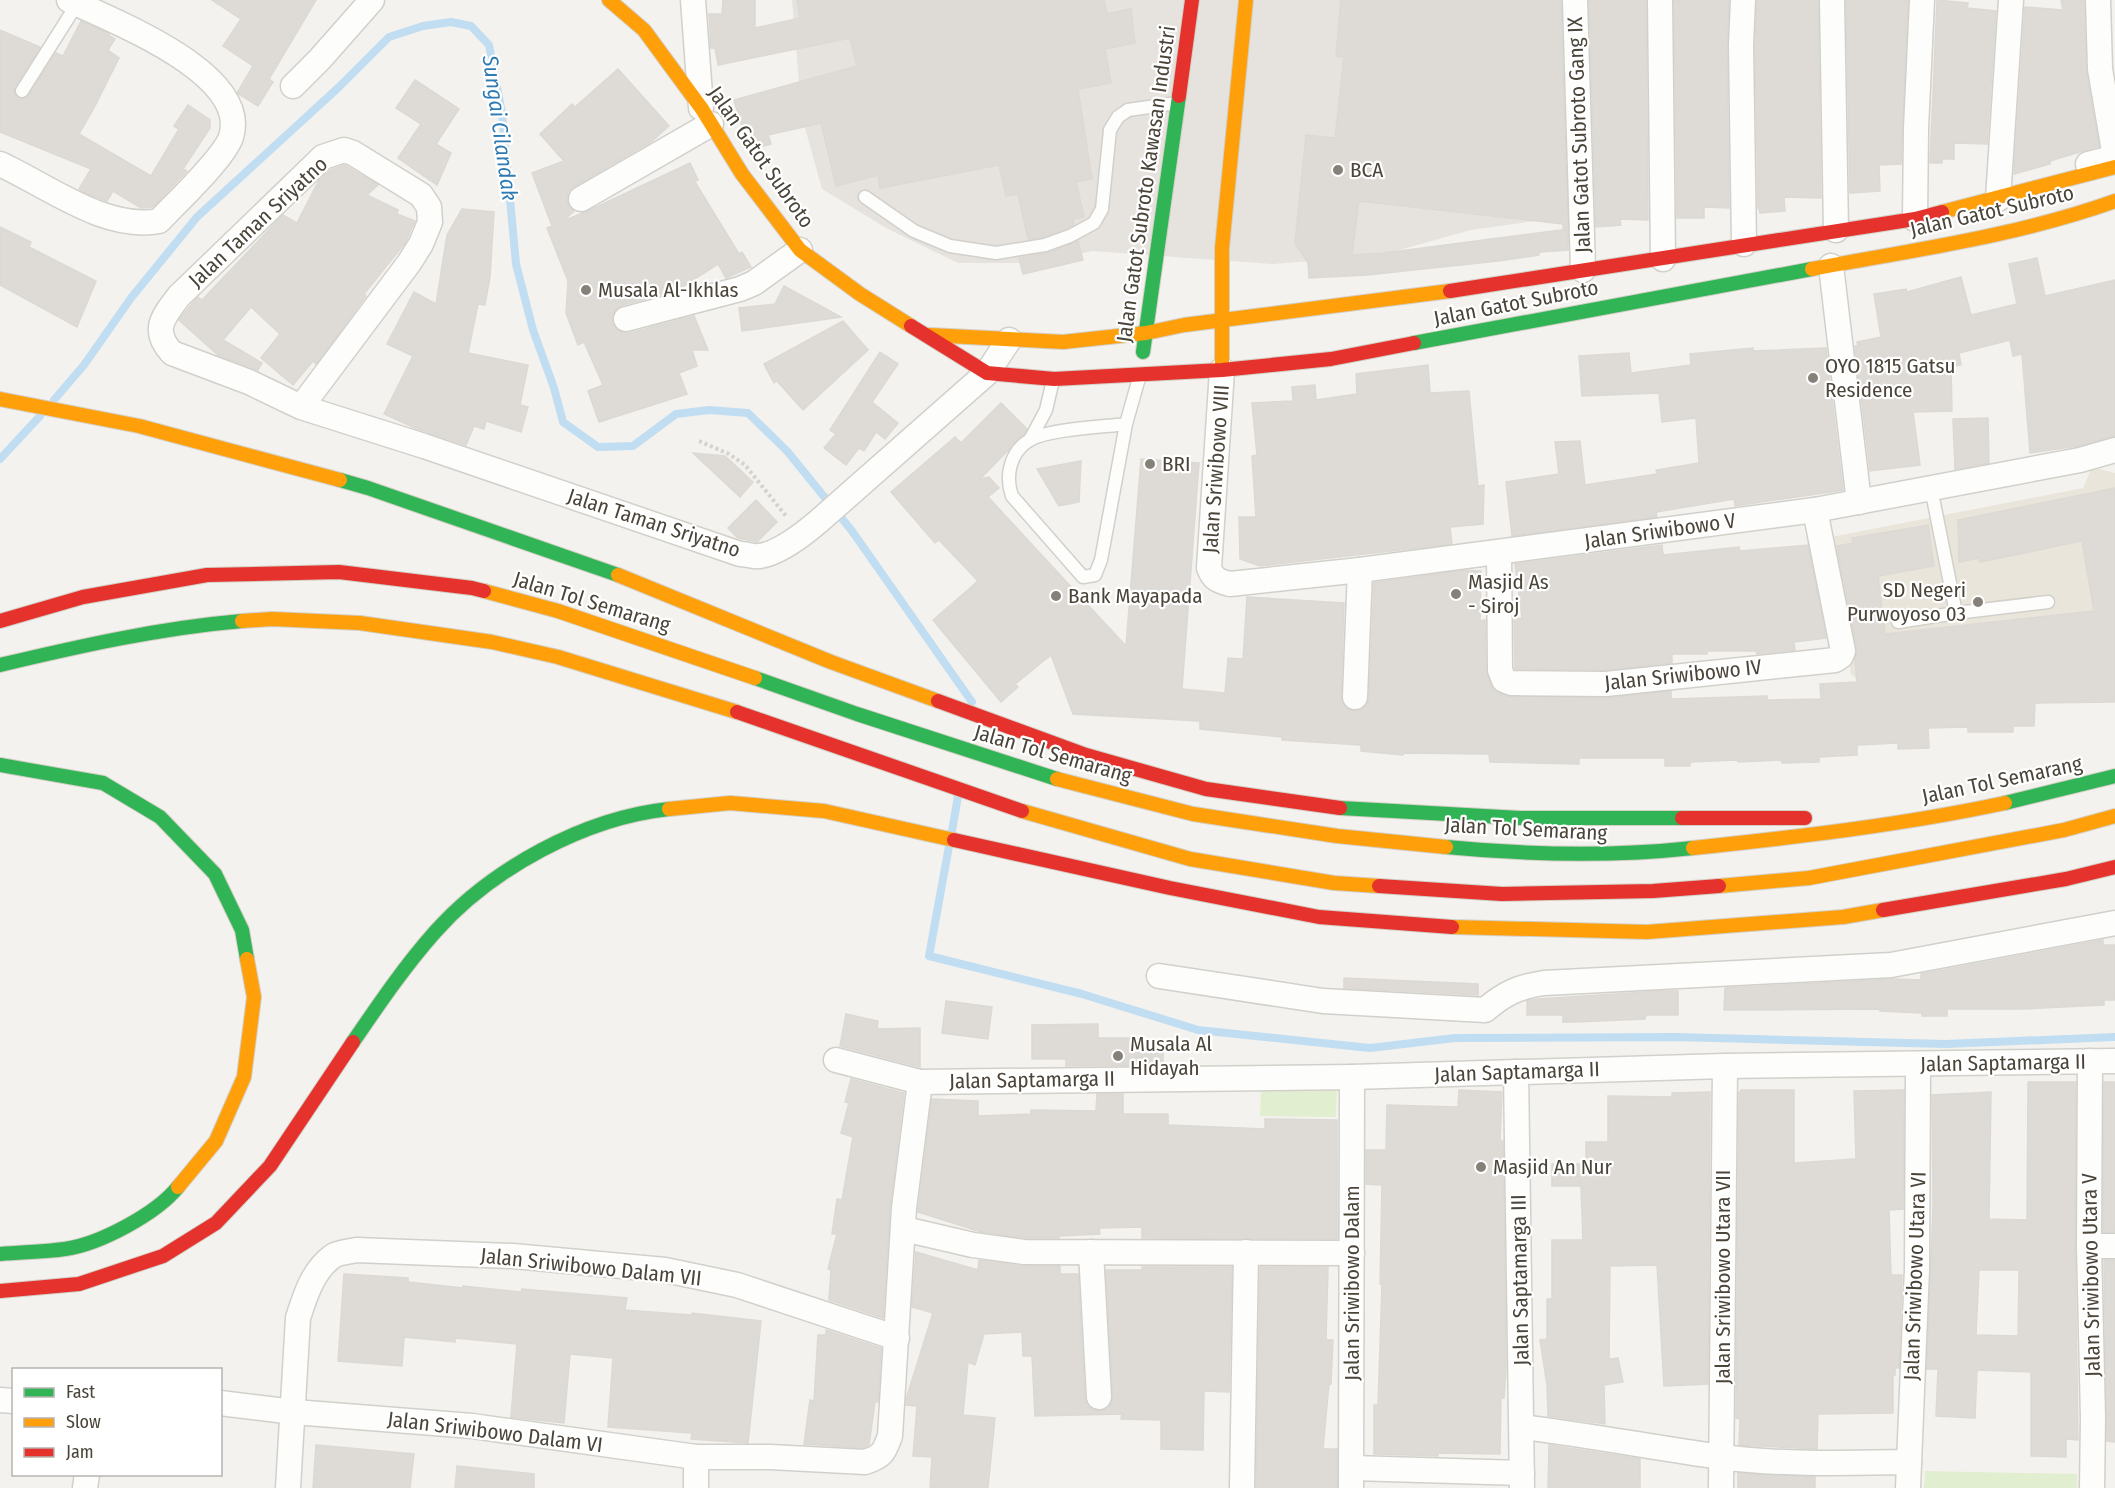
<svg xmlns="http://www.w3.org/2000/svg" width="2115" height="1488" font-family="'Fira Sans Condensed',sans-serif">
<style>
.industrial{fill:#e6e2de}
.education{fill:#eae5da}
.green{fill:#e1eecf}
.lines{fill:none;stroke-linecap:round;stroke-linejoin:round}
.stream{stroke:#c0ddf1;stroke-width:8}
.building{fill:#dedbd6;stroke:#dcd9d4;stroke-width:1.5;fill-rule:evenodd}
.lane-casing{stroke:#d2d0cb;stroke-width:15}
.street-casing{stroke:#d2d0cb;stroke-width:27}
.fast-casing{stroke:#d3cfc5;stroke-width:16}
.slow-casing{stroke:#d3cfc5;stroke-width:16}
.jam-casing{stroke:#d3cfc5;stroke-width:16}
.path{stroke:#d3d2cc;stroke-width:4;stroke-dasharray:3 3;stroke-linecap:butt}
.lane{stroke:#fdfdfc;stroke-width:12}
.street{stroke:#fdfdfc;stroke-width:24}
.fast{stroke:#30b455;stroke-width:14}
.slow{stroke:#ff9f0a;stroke-width:14}
.jam{stroke:#e5322d;stroke-width:14}
.poi-dot{fill:#868178;stroke:#fff;stroke-width:2}
.labels{text-anchor:middle;dominant-baseline:central;stroke-width:4.5;stroke-linejoin:round;paint-order:stroke}
.street-label{font-size:21px;fill:#4b4439;stroke:#fff}
.poi-label{font-size:21px;fill:#4b4439;stroke:#fff;text-anchor:start}
.water-label{font-size:22px;font-style:italic;fill:#2e7ab2;stroke:#fff}
</style>
<rect width="100%" height="100%" fill="#f4f2ee"/>
<polygon class="industrial" points="792,0 1551,0 1534,221 1471,230 1378,256 1273,264 1092,251 1039,263 958,263 888,229 822,189 802,117"/>
<polygon class="education" points="2092,467 2115,473 2115,667 1866,686 1851,674 1831,537 2083,488"/>
<g class="green">
<polygon points="1261,1087 1337,1087 1336,1117 1260,1116"/>
<polygon points="1925,1471 2077,1474 2077,1488 1924,1488"/>
</g>
<g class="lines">
<g class="stream">
<polyline points="54,400 84,365 131,298 197,217 339,87 389,37 423,26 451,22 471,26 489,45 502,113 516,264 533,330 554,388 563,422 598,447 633,446 676,414 709,410 748,413 787,451 852,531 972,702"/>
<polyline points="0,459 40,416"/>
<polyline points="952,831 958,796"/>
<polyline points="949,846 929,956 1082,994 1198,1030 1370,1048 1455,1038 1676,1037 1946,1044 2115,1037"/>
</g>
</g>
<g class="building">
<polygon points="212,0 316,0 269,79 273,82 258,106 237,93 253,66 223,46 241,19"/>
<polygon points="723,0 755,0 755,28 800,18 797,0 1104,0 1107,14 1131,9 1135,43 1105,49 1111,83 1078,89 1092,179 1076,182 1084,217 1073,219 1074,224 1067,228 1043,237 1028,239 1018,194 1006,196 999,165 880,188 878,175 836,186 821,123 768,135 771,144 749,150 734,100 857,66 850,38 718,65 715,48 711,48 709,14 722,14"/>
<polygon points="1341,0 1561,0 1568,228 1563,228 1563,224 1359,201 1352,255 1384,253 1568,229 1568,250 1539,252 1539,255 1498,261 1367,275 1309,278 1308,263 1295,243 1306,135 1335,138 1344,57 1336,56"/>
<polygon points="1589,0 1646,0 1648,220 1620,219 1621,225 1596,227"/>
<polygon points="1674,0 1729,0 1727,45 1729,208 1704,207 1704,218 1677,218"/>
<polygon points="1757,0 1818,0 1821,198 1784,197 1785,211 1760,213 1759,208 1758,208 1755,45"/>
<polygon points="1846,0 1908,0 1901,164 1879,165 1880,191 1850,193"/>
<polygon points="1937,0 1968,3 1967,8 1996,11 1987,144 1954,143 1954,159 1942,159 1942,163 1930,163"/>
<polygon points="2061,0 2084,0 2086,71 2099,146 2050,161 2050,164 2014,174 2025,7 2063,10"/>
<polygon points="81,21 109,34 108,35 115,39 108,50 119,58 94,108 79,134 151,176 179,129 174,126 188,105 210,120 210,128 183,169 187,171 153,207 141,208 113,191 107,201 83,192 79,189 91,169 0,132 0,30 40,47 15,87 15,95 22,99 29,95 56,53 63,56"/>
<polygon points="618,69 669,126 651,142 573,187 568,192 567,200 569,207 574,211 563,221 588,211 690,163 698,180 695,182 739,254 742,252 751,267 726,278 718,264 682,287 683,289 622,305 616,309 612,316 612,323 616,329 623,333 630,333 694,316 708,350 692,350 697,366 679,373 687,394 599,422 588,391 603,385 584,342 578,345 566,313 568,281 547,228 552,226 532,173 564,161 540,134 572,104 575,107"/>
<polygon points="415,80 459,109 436,144 451,153 437,185 398,158 421,124 396,108"/>
<polygon points="344,165 378,185 367,195 398,210 397,214 415,221 405,243 364,294 366,296 316,364 313,361 293,385 261,358 280,334 251,307 223,340 262,363 258,370 218,355 179,320 180,318 198,297 202,300 283,215 297,223 319,180 331,170"/>
<polygon points="462,209 494,212 490,277 485,305 478,304 468,353 528,365 520,405 528,407 521,432 486,421 484,429 474,426 466,445 415,428 384,414 413,356 387,344 414,292 436,304 447,235"/>
<polygon points="0,227 31,242 29,247 96,281 77,327 0,285"/>
<polygon points="1078,241 1083,260 1023,274 1019,258 1048,253"/>
<polygon points="2037,258 2045,296 2115,280 2115,436 2077,446 2030,453 2022,354 2013,356 2010,340 1959,353 1961,365 1951,367 1952,411 1913,412 1920,465 1870,471 1855,346 1858,346 1857,342 1881,337 1874,294 1906,289 1907,292 1961,277 1971,315 2017,304 2009,264"/>
<polygon points="784,286 841,317 742,331 739,308 775,304"/>
<polygon points="843,321 868,350 803,410 777,381 774,383 764,364"/>
<polygon points="1753,348 1753,351 1826,348 1843,490 1735,506 1734,499 1656,512 1657,517 1512,536 1506,482 1559,474 1555,442 1580,441 1585,485 1657,474 1656,470 1699,463 1696,418 1662,422 1659,393 1582,396 1579,356 1629,353 1631,373 1691,365 1690,354"/>
<polygon points="880,352 898,364 872,402 898,423 885,439 876,432 864,451 859,448 846,465 824,448 836,434 830,430"/>
<polygon points="1428,365 1430,393 1469,391 1478,486 1484,485 1483,524 1450,527 1452,544 1260,566 1240,559 1239,517 1256,517 1252,456 1257,455 1252,403 1293,401 1292,387 1315,385 1316,400 1357,394 1356,374"/>
<polygon points="1001,403 1027,429 1024,434 980,479 989,477 999,488 988,497 1126,646 1141,459 1199,463 1182,689 1225,693 1228,658 1243,659 1247,597 1344,603 1341,697 1343,704 1347,709 1354,711 1361,710 1367,705 1369,698 1374,583 1465,570 1481,571 1480,621 1485,620 1486,671 1494,690 1505,696 1606,698 1671,691 1671,699 1767,696 1767,700 1821,699 1820,684 1857,682 1855,660 1857,648 1837,546 1853,543 1852,538 1928,525 1934,566 1878,576 1885,634 2094,611 2082,541 1980,562 1979,558 1959,562 1958,520 2115,488 2115,702 2035,703 2034,726 2013,726 2013,732 1968,732 1968,727 1928,728 1929,748 1898,749 1898,743 1857,745 1857,755 1819,757 1819,762 1782,763 1782,760 1738,762 1738,760 1690,762 1690,766 1665,766 1665,758 1579,758 1579,764 1490,762 1489,754 1404,753 1403,755 1361,751 1361,745 1282,740 1282,737 1200,729 1200,721 1073,714 1051,655 1015,684 1018,687 1001,702 933,620 978,581 939,540 935,543 891,492 955,437 961,443"/>
<polygon points="1988,418 1989,463 1955,469 1953,419"/>
<polygon points="693,453 725,456 753,482 740,497"/>
<polygon points="1081,461 1079,502 1059,506 1037,469"/>
<polygon points="756,500 777,522 757,542 738,538 728,528"/>
<polygon points="1662,545 1663,555 1739,547 1740,551 1808,545 1826,638 1794,642 1795,650 1757,654 1756,651 1707,651 1707,654 1672,654 1672,663 1605,670 1515,669 1514,619 1522,618 1515,564"/>
<polygon points="2103,940 2103,945 2115,945 2115,1000 2104,1000 2104,1005 2023,1009 1947,1009 1947,1016 1922,1016 1922,1013 1880,1011 1880,1009 1724,1010 1725,988 1895,979 1921,980 1921,974"/>
<polygon points="1344,978 1478,984 1478,995 1344,988"/>
<polygon points="1661,991 1678,991 1678,1015 1646,1015 1645,1019 1576,1022 1563,1022 1563,1015 1527,1015 1527,1001 1538,999"/>
<polygon points="946,1001 992,1007 988,1039 942,1033"/>
<polygon points="846,1014 878,1021 877,1029 920,1028 920,1067 840,1046"/>
<polygon points="1098,1024 1098,1038 1135,1038 1135,1047 1163,1047 1163,1065 1066,1066 1066,1059 1032,1059 1032,1025"/>
<polygon points="851,1079 904,1093 890,1207 883,1318 829,1300 831,1270 828,1269 837,1234 832,1234 837,1199 842,1200 853,1137 841,1133 849,1103 845,1102"/>
<path d="M2028 1082H2076L2075 1246 2078 1440 2066 1439V1457L2031 1456V1372L1977 1370 1975 1418 1936 1416 1938 1369H1927L1933 1207 1932 1095 1991 1092 1989 1219 2027 1220ZM1979 1270H2019L2018 1336 1976 1335Z"/>
<polygon points="2104,1082 2115,1082 2115,1232 2103,1232"/>
<polygon points="1459,1090 1502,1092 1500,1141 1503,1141 1506,1367 1504,1398 1501,1398 1500,1454 1438,1453 1438,1456 1374,1454 1374,1405 1378,1405 1382,1284 1380,1284 1382,1185 1366,1184 1366,1150 1386,1150 1387,1105 1458,1107"/>
<polygon points="1741,1090 1794,1090 1794,1163 1856,1159 1854,1091 1904,1090 1903,1209 1889,1210 1891,1275 1902,1275 1899,1368 1895,1368 1895,1375 1893,1375 1893,1413 1818,1414 1817,1449 1739,1445 1740,1419 1736,1418 1739,1092 1741,1092"/>
<polygon points="1710,1092 1708,1384 1664,1386 1657,1265 1610,1266 1609,1359 1618,1358 1623,1382 1604,1385 1605,1424 1548,1416 1547,1385 1540,1340 1547,1339 1547,1299 1552,1299 1552,1240 1583,1240 1581,1186 1552,1186 1552,1164 1586,1164 1586,1142 1608,1142 1608,1096 1672,1097 1672,1093"/>
<polygon points="1097,1094 1123,1094 1123,1114 1168,1114 1168,1125 1265,1129 1265,1119 1337,1120 1337,1239 1142,1238 1142,1227 1099,1228 1100,1234 1059,1236 1059,1238 1025,1238 981,1232 918,1212 932,1099 978,1101 978,1116 1031,1114 1031,1110 1096,1111"/>
<polygon points="916,1252 978,1270 979,1260 1022,1266 1060,1266 1060,1274 1078,1274 1085,1398 1087,1405 1092,1409 1099,1411 1107,1409 1112,1403 1113,1396 1106,1270 1142,1270 1142,1267 1232,1267 1229,1392 1204,1391 1203,1450 1161,1449 1161,1420 1121,1419 1122,1414 1035,1416 1032,1356 1023,1356 1022,1332 984,1334 975,1365 968,1362 963,1415 995,1418 988,1488 930,1488 932,1457 913,1456 917,1406 906,1405 907,1396 933,1313 912,1307"/>
<polygon points="2104,1260 2115,1260 2115,1442 2107,1441"/>
<polygon points="1260,1267 1328,1267 1326,1340 1333,1340 1331,1384 1329,1384 1323,1449 1337,1449 1337,1488 1256,1488"/>
<polygon points="344,1274 408,1278 408,1282 463,1288 463,1286 521,1292 522,1289 627,1298 625,1310 692,1315 692,1313 761,1321 748,1443 691,1439 692,1433 608,1427 613,1358 570,1354 564,1423 511,1417 517,1344 455,1338 455,1342 404,1337 402,1366 338,1361"/>
<polygon points="826,1330 881,1348 878,1402 875,1402 869,1445 863,1448 804,1444 810,1400 814,1401 818,1335 826,1335"/>
<polygon points="316,1445 414,1454 410,1488 313,1488"/>
<polygon points="1549,1445 1640,1459 1640,1488 1548,1488"/>
<polygon points="457,1466 534,1474 534,1488 455,1488"/>
<polygon points="1738,1473 1815,1477 1815,1488 1738,1488"/>
</g>
<g class="lines">
<g class="lane-casing">
<g id="lane">
<polyline points="22,91 77,4"/>
<polyline points="865,197 914,231 950,246 996,253 1045,245 1070,236 1094,223 1102,209 1110,130 1118,117 1128,110 1177,103"/>
<path d="M1126 424C1103 427 1046 429 1028 441 1010 453 1005 476 1012 496L1083 577 1095 575 1101 560 1126 424 1139 378"/>
<polyline points="1030,440 1046,410 1053,380"/>
<polyline points="1931,488 1956,613"/>
<polyline points="1898,622 1956,613 2048,602"/>
</g>
</g>
<g class="street-casing">
<g id="street">
<polyline points="693,0 701,108"/>
<polyline points="1575,0 1583,270"/>
<polyline points="1660,0 1663,259"/>
<polyline points="1743,0 1741,45 1744,244"/>
<polyline points="1832,0 1836,230"/>
<polyline points="293,86 320,59 372,0"/>
<path d="M0 164C48 186 105 231 159 221 176 203 224 158 231 137 251 73 112 21 69 0"/>
<polyline points="2088,164 2115,157 2100,69 2098,0"/>
<polyline points="581,199 711,124"/>
<polyline points="1998,199 2011,0"/>
<polyline points="1915,219 1916,129 1922,0"/>
<polyline points="1831,266 1859,502"/>
<polyline points="626,319 740,289 754,283 800,250"/>
<path d="M1222 370 1209 568C1213 579 1218 581 1230 584L1360 570 1815 510 2080 460 2115 450"/>
<path d="M301 407 409 263 421 244 430 222 429 207 421 195 353 153 344 150 323 157 179 296C163 317 151 330 172 353L249 382 301 407 424 446 740 554C746 554 753 557 759 556 778 554 805 533 819 521L987 373 1009 340"/>
<polyline points="1499,553 1500,670 1504,680 1511,683 1606,684 1835,660 1841,656 1843,651 1815,510"/>
<polyline points="1355,697 1360,570"/>
<path d="M1159 976 1323 1001 1485 1010C1505 993 1518 987 1544 983L1891 965 2115 923"/>
<polyline points="836,1060 920,1082 1352,1077 1725,1066 2115,1061"/>
<polyline points="2090,1061 2089,1246 2093,1418 2092,1488"/>
<polyline points="1516,1072 1522,1488"/>
<polyline points="904,1229 973,1245 1024,1252 1352,1253"/>
<polyline points="2089,1246 2115,1246"/>
<polyline points="1091,1252 1099,1397"/>
<polyline points="0,1400 14,1401"/>
<path d="M220 1403 294 1412 472 1426 696 1457H770L865 1462C883 1456 884 1452 890 1436L904 1208 920 1082"/>
<path d="M1522 1427C1589 1435 1655 1448 1721 1457 1783 1465 1847 1463 1909 1462"/>
<polyline points="696,1457 696,1488"/>
<polyline points="1352,1468 1522,1473"/>
<polyline points="85,1488 87,1474"/>
<path d="M288 1488 298 1318C305 1296 313 1270 333 1256 339 1252 349 1252 356 1250L513 1256 665 1270 737 1285 897 1338"/>
<polyline points="1242,1488 1246,1252"/>
<polyline points="1351,1488 1352,1077"/>
<polyline points="1721,1488 1725,1066"/>
<polyline points="1908,1488 1917,1269 1918,1065"/>
</g>
</g>
<g class="fast-casing">
<g id="fast">
<polyline points="1414,343 1812,269"/>
<polyline points="1143,352 1179,96"/>
<polyline points="340,480 368,488 618,575"/>
<path d="M0 665C80 646 160 628 242 621"/>
<polyline points="755,678 857,714 1057,779"/>
<polyline points="0,765 103,783 160,817 215,874 242,930 247,959"/>
<polyline points="2005,803 2115,776"/>
<polyline points="1340,808 1520,818 1682,818"/>
<path d="M1446 847C1529 855 1610 857 1693 848"/>
<path d="M353 1042C379 1004 404 967 435 932 491 869 584 818 669 809"/>
<path d="M0 1254C22 1252 44 1252 65 1249 100 1244 156 1214 178 1187"/>
</g>
</g>
<g class="slow-casing">
<g id="slow">
<polyline points="609,0 644,30 702,109 742,174 800,250 860,294 911,326"/>
<polyline points="1942,212 2115,167"/>
<path d="M1812 269C1914 250 2017 236 2115 201"/>
<polyline points="930,335 1063,342 1146,333 1184,325 1450,291"/>
<polyline points="1222,370 1222,248 1246,0"/>
<polyline points="0,399 139,426 340,480"/>
<polyline points="618,575 831,662 938,701"/>
<polyline points="484,591 558,611 755,678"/>
<polyline points="242,621 272,619 360,623 492,642 558,657 737,712"/>
<polyline points="1057,779 1193,814 1337,836 1446,847"/>
<polyline points="669,809 730,803 824,811 954,840"/>
<polyline points="1022,811 1190,859 1334,883 1379,886"/>
<path d="M1693 848C1797 837 1902 825 2005 803"/>
<polyline points="1719,886 1809,878 2064,830 2115,816"/>
<polyline points="1452,927 1647,932 1843,917 1883,910"/>
<polyline points="178,1187 216,1141 244,1077 254,997 247,959"/>
</g>
</g>
<g class="jam-casing">
<g id="jam">
<polyline points="1179,96 1192,0"/>
<polyline points="1450,291 1915,219 1942,212"/>
<polyline points="911,326 987,373 1054,379 1222,370 1331,359 1414,343"/>
<polyline points="0,621 83,597 207,575 339,572 472,588 484,591"/>
<polyline points="938,701 1086,755 1206,789 1340,808"/>
<polyline points="737,712 1022,811"/>
<polyline points="1682,818 1805,818"/>
<polyline points="954,840 1170,888 1319,917 1452,927"/>
<polyline points="1379,886 1502,894 1653,891 1719,886"/>
<polyline points="1883,910 2066,879 2115,867"/>
<polyline points="0,1291 79,1284 163,1256 216,1223 270,1166 353,1042"/>
</g>
</g>
<polyline class="path" points="699,441 729,454 745,465 786,516"/>
<use href="#lane" class="lane"/>
<use href="#street" class="street"/>
<use href="#fast" class="fast"/>
<use href="#slow" class="slow"/>
<use href="#jam" class="jam"/>
</g>
<g class="poi-dot">
<circle cx="1338" cy="170" r="6"/>
<circle cx="586" cy="290" r="6"/>
<circle cx="1813" cy="378" r="6"/>
<circle cx="1150" cy="464" r="6"/>
<circle cx="1456" cy="594" r="6"/>
<circle cx="1056" cy="596" r="6"/>
<circle cx="1978" cy="602" r="6"/>
<circle cx="1118" cy="1056" r="6"/>
<circle cx="1481" cy="1167" r="6"/>
</g>
<g class="labels">
<g class="street-label">
<text transform="translate(1579 135) rotate(-92)">Jalan Gatot Subroto Gang IX</text>
<text transform="translate(761 157) rotate(55)">Jalan Gatot Subroto</text>
<text transform="translate(1146 184) rotate(-82)">Jalan Gatot Subroto Kawasan Industri</text>
<text transform="translate(1992 211) rotate(-13)">Jalan Gatot Subroto</text>
<text transform="translate(258 222) rotate(-43)">Jalan Taman Sriyatno</text>
<text transform="translate(1516 303) rotate(-11)">Jalan Gatot Subroto</text>
<text transform="translate(1216 469) rotate(-86)">Jalan Sriwibowo VIII</text>
<text transform="translate(654 523) rotate(18)">Jalan Taman Sriyatno</text>
<text transform="translate(1660 531) rotate(-8)">Jalan Sriwibowo V</text>
<text transform="translate(592 602) rotate(17)">Jalan Tol Semarang</text>
<text transform="translate(1683 675) rotate(-6)">Jalan Sriwibowo IV</text>
<text transform="translate(1053 754) rotate(16)">Jalan Tol Semarang</text>
<text transform="translate(2002 780) rotate(-12)">Jalan Tol Semarang</text>
<text transform="translate(1526 829) rotate(3)">Jalan Tol Semarang</text>
<text transform="translate(2003 1063) rotate(-1)">Jalan Saptamarga II</text>
<text transform="translate(1517 1072) rotate(-2)">Jalan Saptamarga II</text>
<text transform="translate(1032 1080) rotate(-1)">Jalan Saptamarga II</text>
<text transform="translate(591 1267) rotate(6)">Jalan Sriwibowo Dalam VII</text>
<text transform="translate(2091 1275) rotate(-91)">Jalan Sriwibowo Utara V</text>
<text transform="translate(1915 1276) rotate(-88)">Jalan Sriwibowo Utara VI</text>
<text transform="translate(1723 1277) rotate(-90)">Jalan Sriwibowo Utara VII</text>
<text transform="translate(1520 1280) rotate(-91)">Jalan Saptamarga III</text>
<text transform="translate(1352 1283) rotate(-90)">Jalan Sriwibowo Dalam</text>
<text transform="translate(495 1432) rotate(7)">Jalan Sriwibowo Dalam VI</text>
</g>
<g class="poi-label">
<text x="1350" y="170">BCA</text>
<text x="598" y="290">Musala Al-Ikhlas</text>
<text x="1825" y="366">OYO 1815 Gatsu<tspan x="1825" dy="24">Residence</tspan></text>
<text x="1162" y="464">BRI</text>
<text x="1468" y="582">Masjid As<tspan x="1468" dy="24">- Siroj</tspan></text>
<text x="1966" y="590" text-anchor="end">SD Negeri<tspan x="1966" dy="24">Purwoyoso 03</tspan></text>
<text x="1068" y="596">Bank Mayapada</text>
<text x="1130" y="1044">Musala Al<tspan x="1130" dy="24">Hidayah</tspan></text>
<text x="1493" y="1167">Masjid An Nur</text>
</g>
<g class="water-label">
<text transform="translate(500 128) rotate(82)">Sungai Cilandak</text>
</g>
</g>
<rect x="12" y="1368" width="210" height="108" fill="#ffffff" stroke="#b7b4b0" stroke-width="1.5"/>
<rect x="24" y="1388" width="30" height="9" fill="#30b455" stroke="#b7b4b0" stroke-width="1.5"/>
<text x="66" y="1398" font-size="18" fill="#4b4439">Fast</text>
<rect x="24" y="1418" width="30" height="9" fill="#ff9f0a" stroke="#b7b4b0" stroke-width="1.5"/>
<text x="66" y="1428" font-size="18" fill="#4b4439">Slow</text>
<rect x="24" y="1448" width="30" height="9" fill="#e5322d" stroke="#b7b4b0" stroke-width="1.5"/>
<text x="66" y="1458" font-size="18" fill="#4b4439">Jam</text>
</svg>
